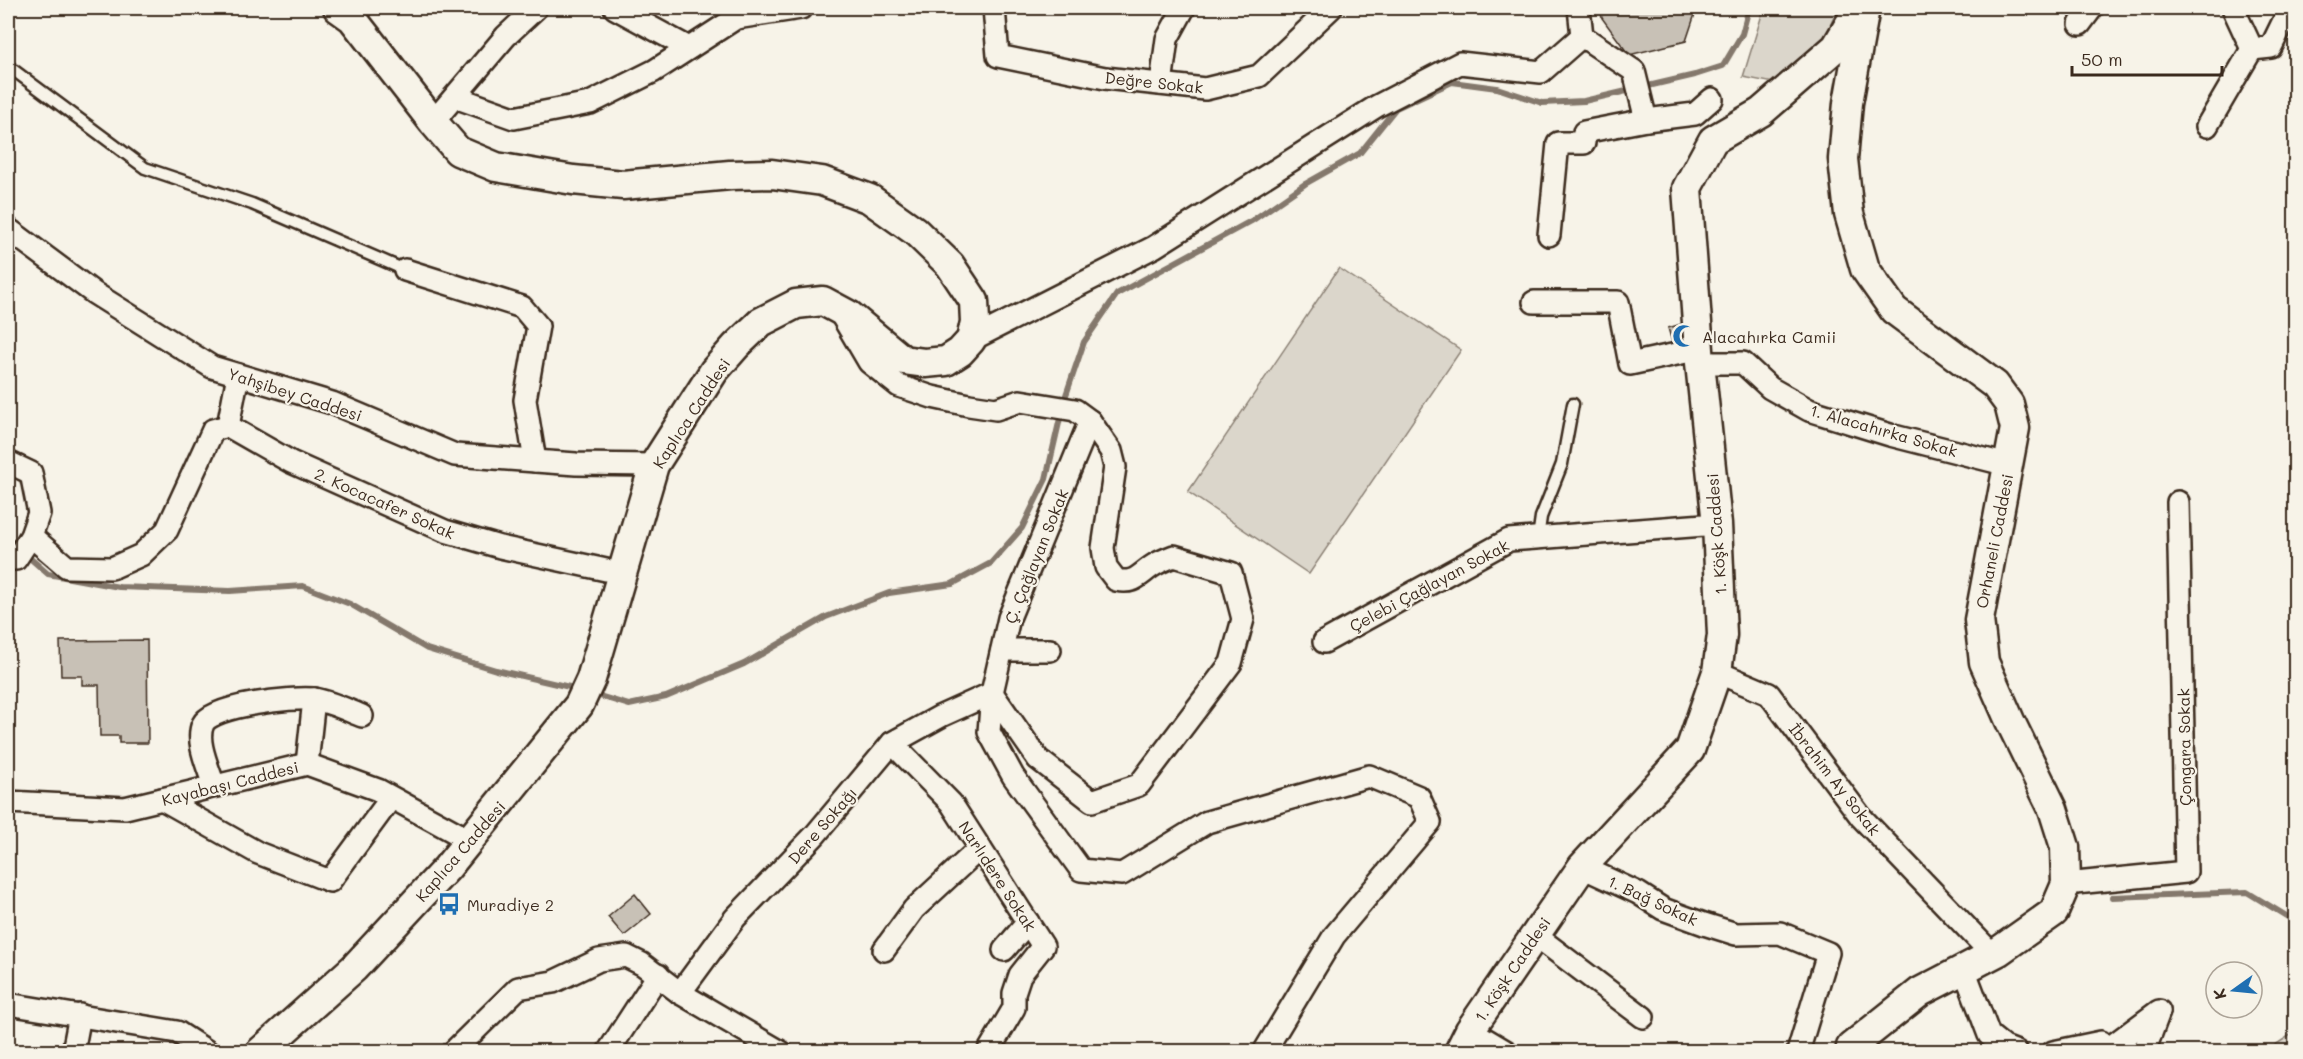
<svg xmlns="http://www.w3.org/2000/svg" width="2303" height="1059" font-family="Mali,sans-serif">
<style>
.green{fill:#dbd6cb;stroke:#8b8074;stroke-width:1.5}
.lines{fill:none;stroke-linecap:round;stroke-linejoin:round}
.stream{stroke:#84786c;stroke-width:6}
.building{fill:#c8c1b6;stroke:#3b2a1e;stroke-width:1.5}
.service-casing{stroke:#3b2a1e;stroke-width:15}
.minor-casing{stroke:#3b2a1e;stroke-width:26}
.secondary-casing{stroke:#3b2a1e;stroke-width:33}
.service{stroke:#f7f3e8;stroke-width:10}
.minor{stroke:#f7f3e8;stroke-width:21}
.secondary{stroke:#f7f3e8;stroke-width:28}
.labels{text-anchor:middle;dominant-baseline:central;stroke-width:4.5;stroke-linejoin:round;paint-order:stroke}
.street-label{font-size:16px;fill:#3b2a1e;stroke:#f7f3e8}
.poi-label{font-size:16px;fill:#3b2a1e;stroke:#f7f3e8;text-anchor:start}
</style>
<rect width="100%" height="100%" fill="#f7f3e8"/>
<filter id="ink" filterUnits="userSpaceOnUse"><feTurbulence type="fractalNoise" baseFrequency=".0167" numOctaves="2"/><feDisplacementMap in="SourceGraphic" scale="12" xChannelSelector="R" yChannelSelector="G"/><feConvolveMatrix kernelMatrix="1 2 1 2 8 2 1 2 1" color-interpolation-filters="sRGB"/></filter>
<g filter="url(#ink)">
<g class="green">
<polygon points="1764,8 1838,8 1824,39 1779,84 1743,77"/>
<polygon points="1339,268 1461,350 1309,574 1188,492"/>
<polygon points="2295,1032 2295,1051 2266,1051"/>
</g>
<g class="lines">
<g class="stream">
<polyline points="8,539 48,574 119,587 230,591 303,586 350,604 427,649 496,670 578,689"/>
<polyline points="593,694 629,705 666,697 744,664 826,617 889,593 952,584 991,563 1022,528 1046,479 1064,401 1084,342 1117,294 1253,220 1305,184 1360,153 1396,108 1452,82 1497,88 1542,103 1584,101 1695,75 1723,66 1742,34 1749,8"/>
<polyline points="2112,897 2247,892 2296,922"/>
</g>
</g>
<g class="building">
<polygon points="1600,8 1697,8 1686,41 1629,55 1602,18"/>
<polygon points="1692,321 1699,345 1675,352 1668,328"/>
<polygon points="147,640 148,743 119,743 119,736 100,736 99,685 82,685 82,676 61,676 60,641"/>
<polygon points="635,894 651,914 624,936 608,917"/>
</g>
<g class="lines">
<g class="service-casing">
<g id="service">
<polyline points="8,66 145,168 252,204 405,270"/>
<polyline points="1538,538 1541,517 1562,464 1573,404"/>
</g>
</g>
<g class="minor-casing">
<g id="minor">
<polyline points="615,8 689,48"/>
<polyline points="994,8 998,56 1105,78 1205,89 1259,76 1331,8"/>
<polyline points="1579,8 1582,36 1634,71 1646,120"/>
<polyline points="2233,8 2252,49 2271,47 2290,8"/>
<polyline points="2080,24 2092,8"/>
<polyline points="1161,84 1167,39 1184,8"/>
<polyline points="455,97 514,118 590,103 654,71 736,18 801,8"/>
<polyline points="433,122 506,36 536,8"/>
<polyline points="2207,126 2252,49"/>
<polyline points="8,229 94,293 212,367 332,403 455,455 576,464 654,465"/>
<polyline points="1549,235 1558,143 1584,143 1584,132 1646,120 1695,114 1712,99"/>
<polyline points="405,270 522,307 538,326 525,400 535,461"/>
<polyline points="1534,302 1618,302 1630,364 1700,349"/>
<path d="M842 316 869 362 899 386 932 397 969 405 996 409 1020 401 1075 410 1090 421 1111 451 1115 467 1103 548 1106 567 1116 580C1133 584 1137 577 1151 567 1158 562 1166 559 1174 556L1231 573 1243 619 1231 663 1139 785 1092 801 1038 759 992 693"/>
<polyline points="971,340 1154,247 1377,106 1460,63 1541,72 1582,36"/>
<polyline points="1700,363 1743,363 1770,388 1809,410 1890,435 2008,465"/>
<polyline points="1090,421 1009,618 992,693 989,732 1013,776 1081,870 1122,874 1207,822 1369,776 1419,797 1430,822 1334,936 1264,1052"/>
<polyline points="228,426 291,462 445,531 500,547 620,573"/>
<polyline points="228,426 238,375"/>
<polyline points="8,462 31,473 39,513 31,536 16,559 8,559"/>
<polyline points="31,536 67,567 112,568 141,555 167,530 213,430 228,426"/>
<polyline points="1324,642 1509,540 1717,524"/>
<polyline points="1002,650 1050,650"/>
<polyline points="1717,672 1769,694 1861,817 1992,954"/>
<polyline points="892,743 951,803 1043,946 1020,975 1014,993 1014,1008 988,1052"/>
<polyline points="307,764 314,699"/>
<path d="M214 786C209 769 195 741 203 724 212 705 294 697 313 699 329 701 347 710 362 716"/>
<polyline points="162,799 258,853 330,881 391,798"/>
<polyline points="8,802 125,808 307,764 378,790 471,841"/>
<polyline points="1582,867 1638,893 1663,909 1704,924 1736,934 1780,933 1828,953 1798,1052"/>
<polyline points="2066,884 2186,872 2178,502"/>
<polyline points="1535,935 1643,1017"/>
<polyline points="884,950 914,909 980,848"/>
<polyline points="1004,950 1028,922"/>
<polyline points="1964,969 1989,1035 2004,1047 2017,1052"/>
<polyline points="680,993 735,918 815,835 892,743 941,716 992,693"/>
<polyline points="8,1004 177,1032 208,1052"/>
<polyline points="1470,1030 1507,1052"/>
<polyline points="2105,1051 2159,1011"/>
<polyline points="73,1052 80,1015"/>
<polyline points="453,1052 518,988 553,982 599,960 626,956 642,964 680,993 781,1052"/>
<polyline points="608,1052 658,975"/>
<polyline points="2053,1052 2101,1042 2105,1052"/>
<polyline points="2144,1052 2159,1012"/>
</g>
</g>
<g class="secondary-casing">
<g id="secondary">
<polyline points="260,1052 354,968 447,868 579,705 591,679 654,465 714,371 736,346 761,322 796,304 823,301 849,315 903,360 925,363 946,361 960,352 971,340 975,322 974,301 950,265 915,231 870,199 822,181 772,174 730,175 623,185 573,180 496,167 458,151 433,122 352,18 338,8"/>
<polyline points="1459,1052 1470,1030 1582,867 1690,750 1717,672 1722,635 1717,524 1700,363 1687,188 1713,140 1761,112 1836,47 1859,8"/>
<polyline points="1850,1052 1851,1047 1920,992 1999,951 2054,912 2066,884 2065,847 2053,809 2010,721 1984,662 1979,620 2015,428 2009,404 1995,385 1894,310 1865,269 1849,214 1843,159 1848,103 1865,8"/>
</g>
</g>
<use href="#service" class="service"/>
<use href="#minor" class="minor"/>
<use href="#secondary" class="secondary"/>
</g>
</g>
<defs>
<g id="mosque-bare" transform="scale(1.8)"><path d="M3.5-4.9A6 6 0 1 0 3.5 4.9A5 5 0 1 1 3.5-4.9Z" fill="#1f6fb2" stroke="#f7f3e8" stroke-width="2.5" paint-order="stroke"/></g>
<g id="bus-bare" transform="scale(1.8)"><path d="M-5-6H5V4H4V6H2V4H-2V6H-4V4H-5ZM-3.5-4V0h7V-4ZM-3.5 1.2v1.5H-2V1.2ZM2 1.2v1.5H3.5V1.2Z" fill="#1f6fb2" stroke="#f7f3e8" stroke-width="2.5" paint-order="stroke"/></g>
</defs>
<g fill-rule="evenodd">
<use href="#mosque-bare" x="1684" y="336"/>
<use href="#bus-bare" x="449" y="904"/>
</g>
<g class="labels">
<g class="street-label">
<text transform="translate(1154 82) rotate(6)">Değre Sokak</text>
<text transform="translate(295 394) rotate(18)">Yahşibey Caddesi</text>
<text transform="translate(691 413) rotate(-57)">Kaplıca Caddesi</text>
<text transform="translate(1884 430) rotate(16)">1. Alacahırka Sokak</text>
<text transform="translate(385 503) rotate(24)">2. Kocacafer Sokak</text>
<text transform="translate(1716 534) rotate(-94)">1. Köşk Caddesi</text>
<text transform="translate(1994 541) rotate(-79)">Orhaneli Caddesi</text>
<text transform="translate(1036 556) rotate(-68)">Ç. Çağlayan Sokak</text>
<text transform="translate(1429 585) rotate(-28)">Çelebi Çağlayan Sokak</text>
<text transform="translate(2184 747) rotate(-91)">Çongara Sokak</text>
<text transform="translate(1835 779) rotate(52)">İbrahim Ay Sokak</text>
<text transform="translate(230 783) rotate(-14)">Kayabaşı Caddesi</text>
<text transform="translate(822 825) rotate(-49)">Dere Sokağı</text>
<text transform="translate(460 851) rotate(-49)">Kaplıca Caddesi</text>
<text transform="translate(998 876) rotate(57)">Narlıdere Sokak</text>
<text transform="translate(1653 900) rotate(25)">1. Bağ Sokak</text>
<text transform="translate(1512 969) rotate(-56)">1. Köşk Caddesi</text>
</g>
<g class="poi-label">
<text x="1702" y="336">Alacahırka Camii</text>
<text x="467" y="904">Muradiye 2</text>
</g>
</g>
<rect width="2303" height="1059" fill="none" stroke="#f7f3e8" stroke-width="30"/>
<rect x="15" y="15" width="2273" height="1029" fill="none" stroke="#3b2a1e" stroke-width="2" filter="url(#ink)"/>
<g transform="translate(2234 990) rotate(255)"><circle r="28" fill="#f7f3e8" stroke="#aca397" stroke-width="1.5"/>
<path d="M0-4.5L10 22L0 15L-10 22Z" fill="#1f6fb2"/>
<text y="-9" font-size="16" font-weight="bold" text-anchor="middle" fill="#3b2a1e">K</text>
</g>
<path d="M2072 66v9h150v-9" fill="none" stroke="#3b2a1e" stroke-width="3"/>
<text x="2081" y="66" font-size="18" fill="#3b2a1e" stroke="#f7f3e8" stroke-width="4.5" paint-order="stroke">50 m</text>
</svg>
